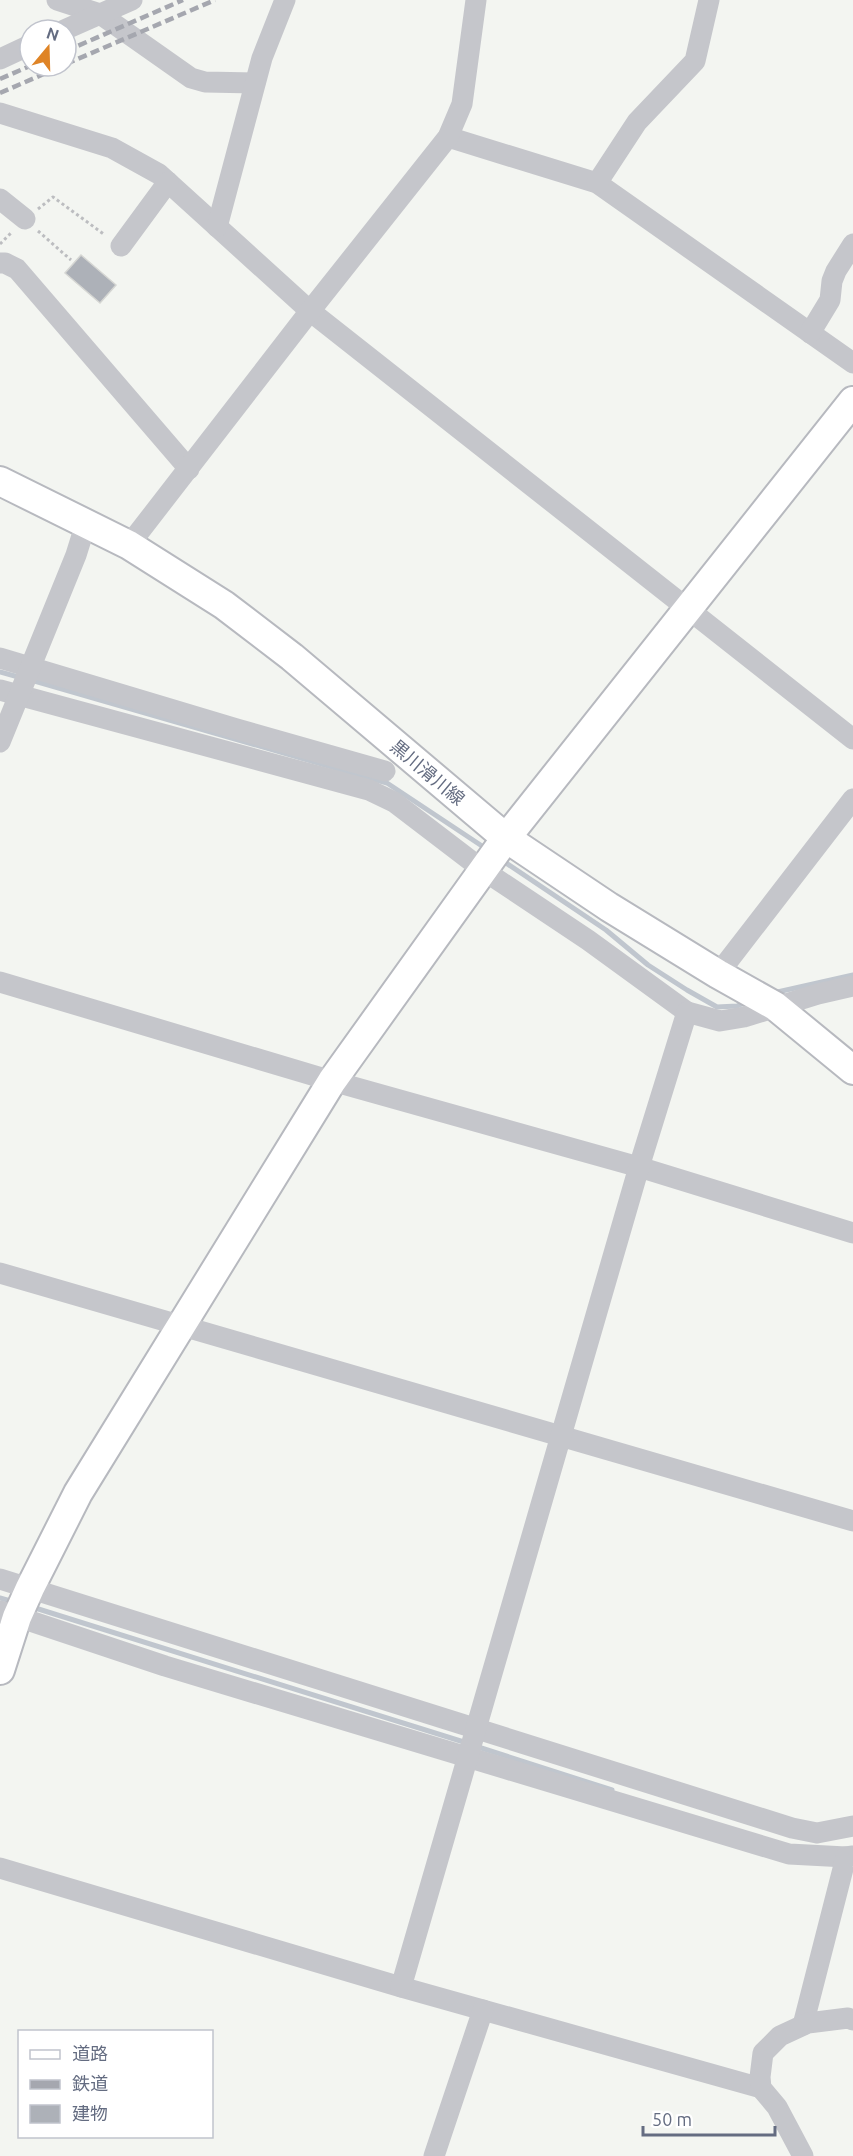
<svg xmlns="http://www.w3.org/2000/svg" width="853" height="2156" font-family="Ubuntu,'Noto Sans JP',sans-serif">
<style>
.lines{fill:none;stroke-linecap:round;stroke-linejoin:round}
.stream{stroke:#c0c6ce;stroke-width:5}
.building{fill:#adb1b8;stroke:#d5d6d3;stroke-width:1.5}
.secondary-casing{stroke:#b7b9bf;stroke-width:32}
.path{stroke:#bcbdc0;stroke-width:3;stroke-dasharray:3 3;stroke-linecap:butt}
.street{stroke:#c5c6cb;stroke-width:21}
.secondary{stroke:#fff;stroke-width:28}
.rail{stroke:#a5a7af;stroke-width:4.5;stroke-dasharray:9 4.5;stroke-linecap:butt}
.labels{text-anchor:middle;dominant-baseline:central;stroke-width:6;stroke-linejoin:round;paint-order:stroke}
.street-label{font-size:18px;fill:#646c81;stroke:#fff}
</style>
<rect width="100%" height="100%" fill="#f3f5f1"/>
<g class="lines">
<g class="stream">
<polyline points="0,672 22,678"/>
<polyline points="31,680 387,783 488,850"/>
<polyline points="500,859 606,930 648,965 687,990 717,1007 737,1006 747,1002"/>
<polyline points="773,993 853,975"/>
<polyline points="0,1598 14,1602"/>
<polyline points="32,1607 467,1743"/>
<polyline points="475,1746 612,1790"/>
</g>
</g>
<polygon class="building" points="81,255 116,285 100,303 65,273"/>
<g class="lines">
<g class="secondary-casing">
<g id="secondary">
<polyline points="0,481 129,545 224,605 292,657 506,838 609,907 718,974 775,1006 853,1070"/>
<polyline points="0,1670 17,1617 30,1588 78,1493 332,1081 506,838 853,401"/>
</g>
</g>
<g class="path">
<polyline points="38,209 53,197 105,235"/>
<polyline points="38,231 71,260"/>
<polyline points="0,244 11,233"/>
</g>
<g class="street">
<polyline points="57,0 100,14 191,78 205,82 255,83"/>
<polyline points="64,30 132,0"/>
<polyline points="0,59 30,45"/>
<polyline points="0,113 112,148 159,174 310,311 853,739"/>
<polyline points="448,137 597,183 853,363"/>
<polyline points="597,183 637,122 695,61 709,0"/>
<polyline points="0,199 25,219"/>
<polyline points="217,227 262,58 285,0"/>
<polyline points="121,246 168,182"/>
<polyline points="0,263 5,263 17,269 189,469"/>
<polyline points="810,333 830,300 832,281 836,271 853,244"/>
<polyline points="129,545 310,311 448,137 462,104 476,0"/>
<polyline points="0,658 237,729 385,771"/>
<polyline points="0,690 369,790 394,802 483,870 588,940 687,1012"/>
<polyline points="0,742 76,555 86,523"/>
<polyline points="718,974 853,799"/>
<polyline points="0,982 332,1081 639,1167 853,1233"/>
<polyline points="0,1273 853,1521"/>
<polyline points="0,1579 792,1828 817,1833 853,1826"/>
<polyline points="0,1611 165,1666 789,1854 846,1857"/>
<polyline points="0,1868 401,1987 761,2088"/>
<polyline points="401,1987 639,1167 687,1012 720,1021 744,1017 818,994 853,986"/>
<polyline points="803,2025 846,1857 853,1856"/>
<polyline points="434,2156 483,2010"/>
<polyline points="803,2156 777,2107 761,2088 760,2077 763,2053 780,2036 808,2023 848,2018 853,2020"/>
</g>
<use href="#secondary" class="secondary"/>
<g class="rail">
<polyline points="66,51 183,0"/>
<polyline points="66,64 215,0"/>
<polyline points="0,79 30,66"/>
<polyline points="0,93 62,66"/>
</g>
</g>
<g class="labels">
<g class="street-label">
<text transform="translate(428 772) rotate(40)">黒川滑川線</text>
</g>
</g>
<rect x="18" y="2030" width="195" height="108" fill="#ffffff" stroke="#c1c4cd" stroke-width="1.5"/>
<rect x="30" y="2050" width="30" height="9" fill="#ffffff" stroke="#c1c4cd" stroke-width="1.5"/>
<text x="72" y="2060" font-size="18" fill="#646c81">道路</text>
<rect x="30" y="2080" width="30" height="9" fill="#a5a7af" stroke="#c1c4cd" stroke-width="1.5"/>
<text x="72" y="2090" font-size="18" fill="#646c81">鉄道</text>
<rect x="30" y="2105" width="30" height="18" fill="#adb1b8" stroke="#c1c4cd" stroke-width="1.5"/>
<text x="72" y="2120" font-size="18" fill="#646c81">建物</text>
<g transform="translate(48 48) rotate(19)"><circle r="28" fill="#ffffff" stroke="#c1c4cd" stroke-width="1.5"/>
<path d="M0-4.5L10 22L0 15L-10 22Z" fill="#df8426"/>
<text y="-9" font-size="16" font-weight="bold" text-anchor="middle" fill="#646c81">N</text>
</g>
<path d="M643 2126v9h132v-9" fill="none" stroke="#646c81" stroke-width="3"/>
<text x="652" y="2126" font-size="18" fill="#646c81" stroke="#ffffff" stroke-width="4.5" paint-order="stroke">50 m</text>
</svg>
